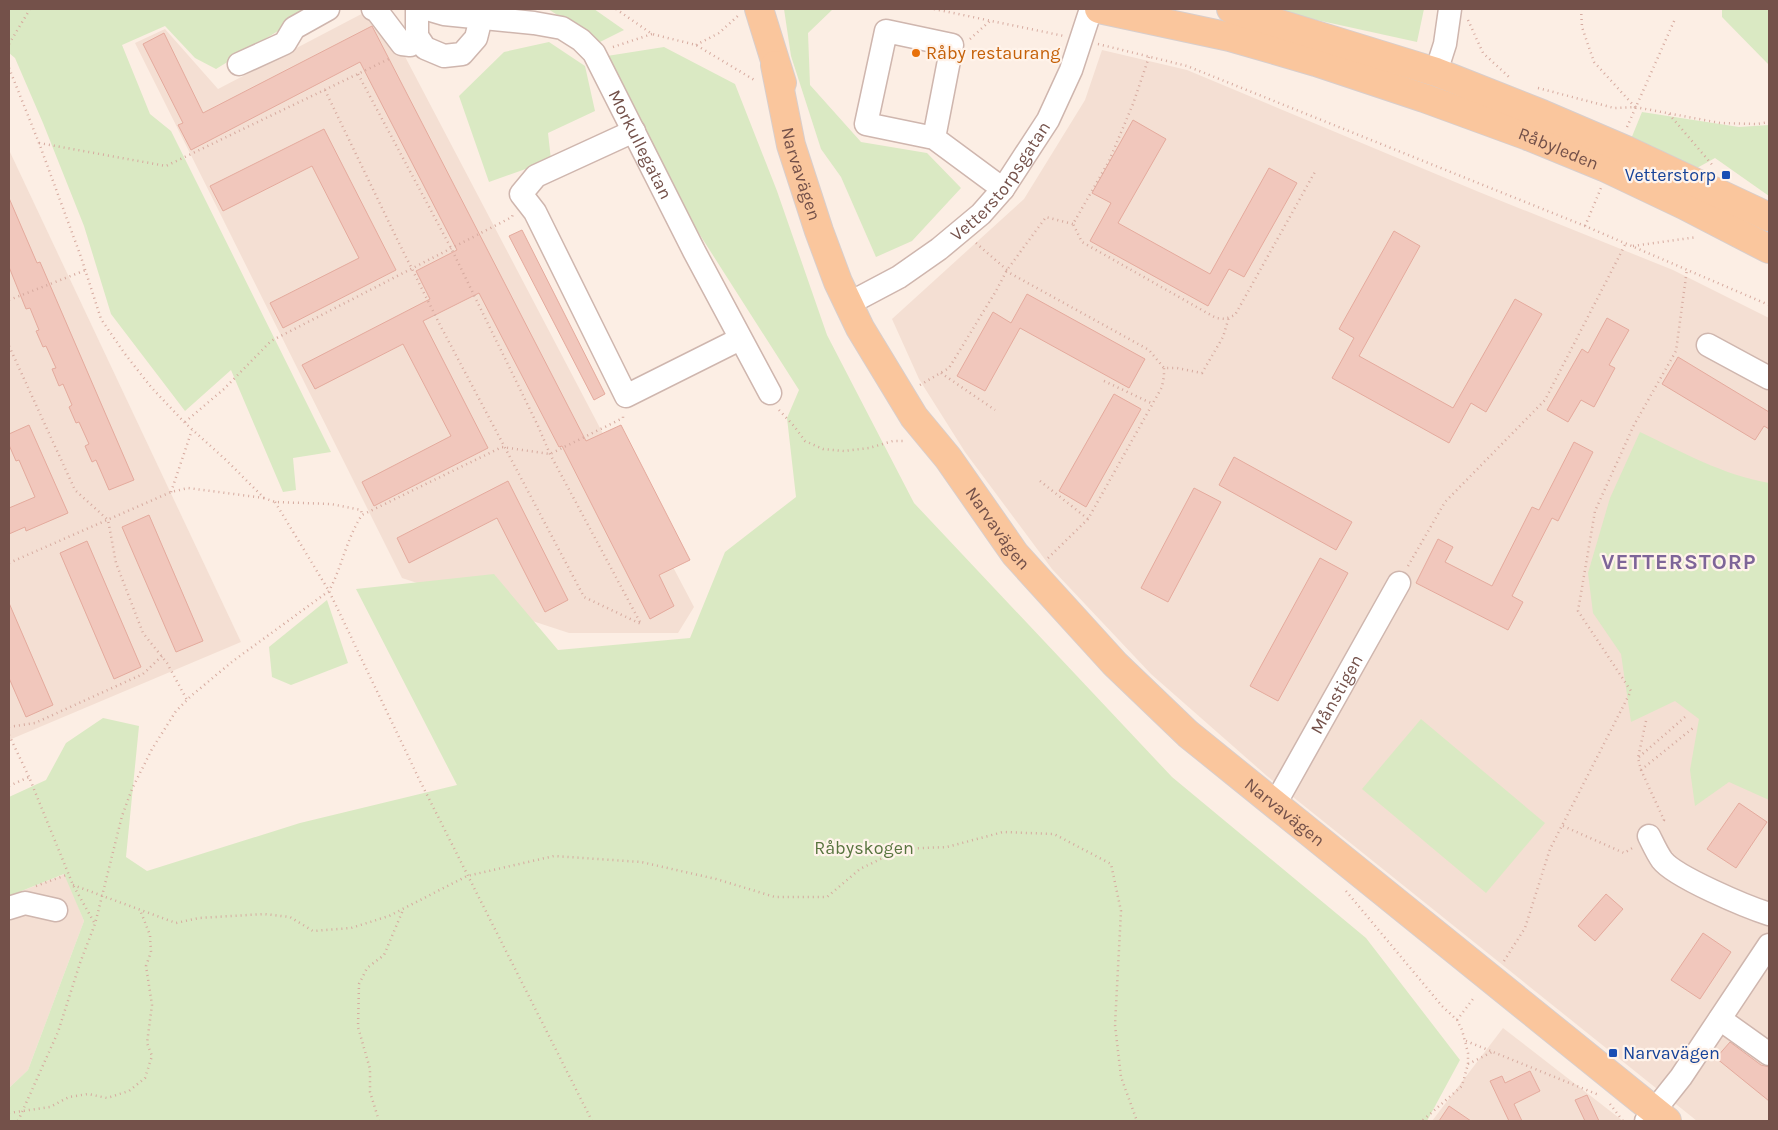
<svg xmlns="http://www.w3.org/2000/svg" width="1778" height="1130" font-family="Karla,sans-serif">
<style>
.residential{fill:#f4dfd3}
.green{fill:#dae9c3}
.building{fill:#f1c7bc;stroke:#e4aa9d}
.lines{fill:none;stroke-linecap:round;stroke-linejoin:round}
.minor-casing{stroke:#cfb6ae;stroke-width:25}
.major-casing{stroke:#d8cecc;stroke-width:30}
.path{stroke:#d6aa9f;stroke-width:2.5;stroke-dasharray:1 4;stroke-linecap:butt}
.minor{stroke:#fff;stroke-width:22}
.major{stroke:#fac69d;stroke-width:28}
.food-dot{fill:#e8710a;stroke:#fff3ea;stroke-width:2}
.transit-dot{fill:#1a4fb4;stroke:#fff3ea;stroke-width:2}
.labels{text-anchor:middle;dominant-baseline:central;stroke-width:4.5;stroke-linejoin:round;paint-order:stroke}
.food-label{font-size:18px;fill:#c56008;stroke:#fff3ea;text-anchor:start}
.street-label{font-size:18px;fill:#74514a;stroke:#fff3ea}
.transit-label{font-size:18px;fill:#164399;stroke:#fff3ea;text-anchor:end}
.park-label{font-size:18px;fill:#58743f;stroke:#fff3ea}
.district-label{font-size:22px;font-weight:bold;letter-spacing:1px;fill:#7d6598;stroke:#fff3ea}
</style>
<rect width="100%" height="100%" fill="#fceee4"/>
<g class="residential">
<polygon points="371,9 380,9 694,607 678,633 569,633 402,578 135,43 165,29 218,89"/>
<polygon points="1102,50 1187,70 1479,192 1673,270 1769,318 1769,1121 1697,1121 1267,776 1151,674 1052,569 965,452 919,379 892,319 1024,199 1085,100"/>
<polygon points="9,150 241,642 9,740"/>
<polygon points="65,874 84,921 28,1070 9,1088 9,896"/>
<polygon points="1503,1028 1623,1121 1432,1121"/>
</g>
<g class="green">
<polygon points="9,9 314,9 216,69 195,58 165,26 122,45 150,114 171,131 331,452 293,458 296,490 283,492 231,370 185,411 111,314 84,226 43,123 15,58 9,53"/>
<polygon points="545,9 594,9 624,30 600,42 548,9"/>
<polygon points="784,9 833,9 808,33 810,85 861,142 927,153 961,188 912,241 876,257 841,177 821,149 791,56"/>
<polygon points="1267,9 1424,9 1417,42"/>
<polygon points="1722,9 1769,9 1769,65 1722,17"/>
<polygon points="549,42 585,66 595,111 548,133 551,160 489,182 459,96 504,52"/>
<polygon points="664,47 735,84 777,191 827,335 914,503 1172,777 1366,938 1460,1060 1427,1121 9,1121 9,1088 28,1070 84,921 64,874 9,896 9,797 46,780 66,743 103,718 139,726 126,857 147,871 300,823 457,785 356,589 494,574 558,650 690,638 725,552 796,497 787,418 799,390 677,199 607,56"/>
<polygon points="1642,112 1739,127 1769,125 1769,196 1715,158 1697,168 1631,139"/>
<path d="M1640 432C1682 452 1723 475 1769 483V800L1729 782 1695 806 1690 770 1699 719 1675 701 1631 722 1621 654 1593 613 1588 573 1610 498Z"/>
<polygon points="327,600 348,663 291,685 272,677 269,647"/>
<polygon points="1421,719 1545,823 1486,893 1362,789"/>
</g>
<g class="building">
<polygon points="372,26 586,441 621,425 690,560 659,575 674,606 650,619 562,446 559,447 479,293 423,321 488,448 374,506 362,482 451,436 403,344 315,389 302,365 430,299 416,271 457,250 360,62 191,150 178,125 183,123 143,44 164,33 203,113"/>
<polygon points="1133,120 1166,139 1118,223 1210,274 1269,168 1297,183 1244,277 1229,269 1208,306 1090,241 1111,203 1092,193"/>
<polygon points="324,129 396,270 283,328 270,303 359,258 312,166 223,211 210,186"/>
<polygon points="9,198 37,263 40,262 134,480 109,490 96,460 92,462 85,446 89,444 79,422 76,423 69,407 72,405 63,384 59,386 52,369 56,368 46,346 43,347 36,331 39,330 30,308 26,309 9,267"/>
<polygon points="522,230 605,394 594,400 509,236"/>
<polygon points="1394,231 1420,246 1359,356 1453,408 1515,299 1542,314 1486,412 1471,403 1449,443 1332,378 1354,338 1339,329"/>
<polygon points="1027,294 1145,359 1129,388 1020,328 985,391 957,376 993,312 1011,323"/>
<polygon points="1607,318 1629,330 1609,365 1615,368 1594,407 1581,400 1568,422 1547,410 1582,349 1588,353"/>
<polygon points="1678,357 1769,412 1769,429 1764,426 1755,440 1662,384"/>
<polygon points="1114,394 1141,409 1086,507 1059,491"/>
<polygon points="29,425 68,513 26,531 25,527 9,534 9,508 35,497 19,460 16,461 9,445 9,434"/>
<polygon points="1574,442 1593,452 1558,521 1552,518 1512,596 1523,602 1508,630 1416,583 1438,539 1453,547 1445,562 1492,586 1532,507 1539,510"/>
<polygon points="1234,457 1352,522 1336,550 1219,485"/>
<polygon points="508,481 568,600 545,612 497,518 409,563 397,538"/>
<polygon points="1194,488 1221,502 1168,602 1141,588"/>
<polygon points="149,515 203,641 176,652 122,527"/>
<polygon points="87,541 141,667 114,679 60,553"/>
<polygon points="1320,558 1348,573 1278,701 1250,686"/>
<polygon points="9,603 53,705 26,717 9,678"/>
<polygon points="1739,803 1767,822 1736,868 1707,849"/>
<polygon points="1606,894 1623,909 1595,941 1578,926"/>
<polygon points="1703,933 1731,952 1700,999 1671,980"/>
<polygon points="1730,1042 1761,1065 1769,1067 1769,1101 1716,1058"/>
<polygon points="1530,1071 1540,1091 1514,1104 1522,1121 1509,1121 1490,1081 1502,1076 1505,1083"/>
<polygon points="1587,1095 1599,1121 1585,1121 1575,1100"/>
<polygon points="1449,1106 1471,1121 1439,1121"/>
</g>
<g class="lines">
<g class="minor-casing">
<g id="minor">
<polyline points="373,9 377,11 402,44 410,45 417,36"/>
<polyline points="417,9 417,36 425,48 444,56 462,54 476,38 481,18"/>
<path id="s1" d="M427 9 444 14 534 23 562 28 581 40 594 53 694 251 770 393"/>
<polyline points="239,64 285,43 294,28 328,9"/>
<polyline points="1436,72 1445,44 1450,9"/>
<polyline points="634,131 536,176 521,194 535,212 626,396 740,339"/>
<polyline points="934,138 866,124 886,31 952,45 934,138 1003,189"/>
<path id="s2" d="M848 304 899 277 939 249 981 214 1003 189 1048 120 1071 70 1091 9"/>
<polyline points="1708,345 1769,378"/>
<path id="s3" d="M1275 804 1399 583"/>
<path d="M1649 836C1653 844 1657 853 1662 860 1675 877 1747 907 1769 914"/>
<polyline points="9,908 25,903 56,910"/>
<polyline points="1720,1019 1769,1054"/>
<polyline points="1646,1121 1681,1077 1769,945"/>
</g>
</g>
<g class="major-casing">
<g id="major">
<polyline points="759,9 782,83"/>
<path id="s4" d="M1099 9 1230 37 1316 62 1424 98 1528 136 1604 167 1684 205 1769 249"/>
<polyline points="1231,9 1436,72 1542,114 1626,150 1769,217"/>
<path id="s5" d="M775 65 791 145 819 231 838 282 860 328 914 417 948 458 1015 554 1115 664 1188 734 1667 1121"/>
</g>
</g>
<g class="path">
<polyline points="616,9 652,34 696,45 756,81"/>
<polyline points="934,9 1064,36"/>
<polyline points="1581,9 1582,27 1594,62 1635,107"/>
<polyline points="1468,20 1483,53 1509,77"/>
<polyline points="970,39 991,20"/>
<polyline points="9,44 30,9"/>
<polyline points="1098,44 1187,66 1585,226 1769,305"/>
<polyline points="696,45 719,33 740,14"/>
<polyline points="613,47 652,34"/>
<polyline points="1149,57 1133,104 1109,161 1073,224 1082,242 1216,318 1225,319 1235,315 1316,170"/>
<polyline points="9,68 39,143 81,257 101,319 125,354 151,387 185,423 226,460 264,498 275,502 331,504 361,510 362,515"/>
<polyline points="1538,88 1614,108 1635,107 1720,123 1757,124 1769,122"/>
<polyline points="325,90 397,239 440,325 584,597 641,624 550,454 538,426 451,248 358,74"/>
<polyline points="1669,114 1714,167"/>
<polyline points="1627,127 1675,19"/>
<polyline points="39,143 166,166 391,58"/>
<polyline points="1585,226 1601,188"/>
<polyline points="976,243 1007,270"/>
<polyline points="1633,246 1697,237"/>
<polyline points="1006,271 1149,350 1164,368 1177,368 1202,373 1223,337 1229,317"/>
<polyline points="9,300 86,270"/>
<polyline points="9,346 75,490 108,520 116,563 143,633 167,663 187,700"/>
<polyline points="941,373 995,410"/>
<polyline points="1104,381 1153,404"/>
<polyline points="920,385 949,368 996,291 1007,270 1046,217 1073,224"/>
<polyline points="779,410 794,426 805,441 823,449 844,451 869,448 893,441 906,441"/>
<polyline points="185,422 224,389 271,341 512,217 513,214"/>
<polyline points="1040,481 1088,519"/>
<polyline points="171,492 192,430"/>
<polyline points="275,502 329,591 420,781 592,1121"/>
<polyline points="1048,558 1088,519 1162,387 1164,376 1164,368"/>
<polyline points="9,563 171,492 188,488 264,498"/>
<polyline points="1408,566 1445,502 1545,400 1626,243"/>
<polyline points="1646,721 1638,758 1641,770 1664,820 1662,822"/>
<polyline points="9,727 35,723 143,674 162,656"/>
<polyline points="9,735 29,777"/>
<polyline points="1639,757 1685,717"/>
<polyline points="1641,770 1693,728"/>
<polyline points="9,786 29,777 73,885 95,924"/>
<polyline points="1563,826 1624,853 1634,847"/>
<polyline points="73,885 176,923 199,918 264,914 290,917 313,931 351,928 389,916 467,876 554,856 641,862 716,879 775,897 827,897 860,869 901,849 947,847 1003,832 1054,834 1111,864 1121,911 1115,1025 1121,1077 1137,1121"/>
<polyline points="36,886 69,874"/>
<polyline points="1346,891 1442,1006 1457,1020 1462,1030 1468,1053 1468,1064 1462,1086 1422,1121"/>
<polyline points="1504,961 1525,928 1550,849 1631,691 1578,611 1595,511 1634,425 1676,351 1687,269"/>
<polyline points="1457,1020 1473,999"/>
<polyline points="1466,1041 1599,1095"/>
<polyline points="1468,1064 1492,1052"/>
<polyline points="1610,1104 1623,1121"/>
<polyline points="9,1113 50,1107 69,1097 88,1094 107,1098 129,1091 145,1078 152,1056 147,1043 152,1005 146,966 151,952 150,935 140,910"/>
<path d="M18 1121 58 1032 80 963 95 924 122 816 132 789 152 749 176 711 191 696 233 661 329 591C342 567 347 537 362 515L502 447 550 454 623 418V415"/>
<polyline points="379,1121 370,1092 370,1069 358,1027 359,984 367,968 384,955 403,910"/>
</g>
<use href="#minor" class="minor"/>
<use href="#major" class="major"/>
</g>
<circle class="food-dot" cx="916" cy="53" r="5"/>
<g class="transit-dot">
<rect x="1721" y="170" width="10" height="10" rx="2.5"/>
<rect x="1608" y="1048" width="10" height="10" rx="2.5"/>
</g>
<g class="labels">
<g class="food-label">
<text x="926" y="53">Råby restaurang</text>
</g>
<g class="street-label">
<text stroke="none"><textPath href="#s1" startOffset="280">Morkullegatan</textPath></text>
<text stroke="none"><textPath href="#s4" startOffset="481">Råbyleden</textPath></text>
<text stroke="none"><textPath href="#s5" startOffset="112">Narvavägen</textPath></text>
<text stroke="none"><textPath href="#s2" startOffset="199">Vetterstorpsgatan</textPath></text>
<text stroke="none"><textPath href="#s5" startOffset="521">Narvavägen</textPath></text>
<text stroke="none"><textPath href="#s3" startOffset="126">Månstigen</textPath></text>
<text stroke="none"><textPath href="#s5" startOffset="926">Narvavägen</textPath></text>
</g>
<g class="transit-label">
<text x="1716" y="175">Vetterstorp</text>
<text x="1623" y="1053" text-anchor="start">Narvavägen</text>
</g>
<g class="park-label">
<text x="864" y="848">Råbyskogen</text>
</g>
<g class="district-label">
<text x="1679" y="562">VETTERSTORP</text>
</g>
</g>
<rect width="1778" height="1130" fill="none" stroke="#74514a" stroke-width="20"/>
</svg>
